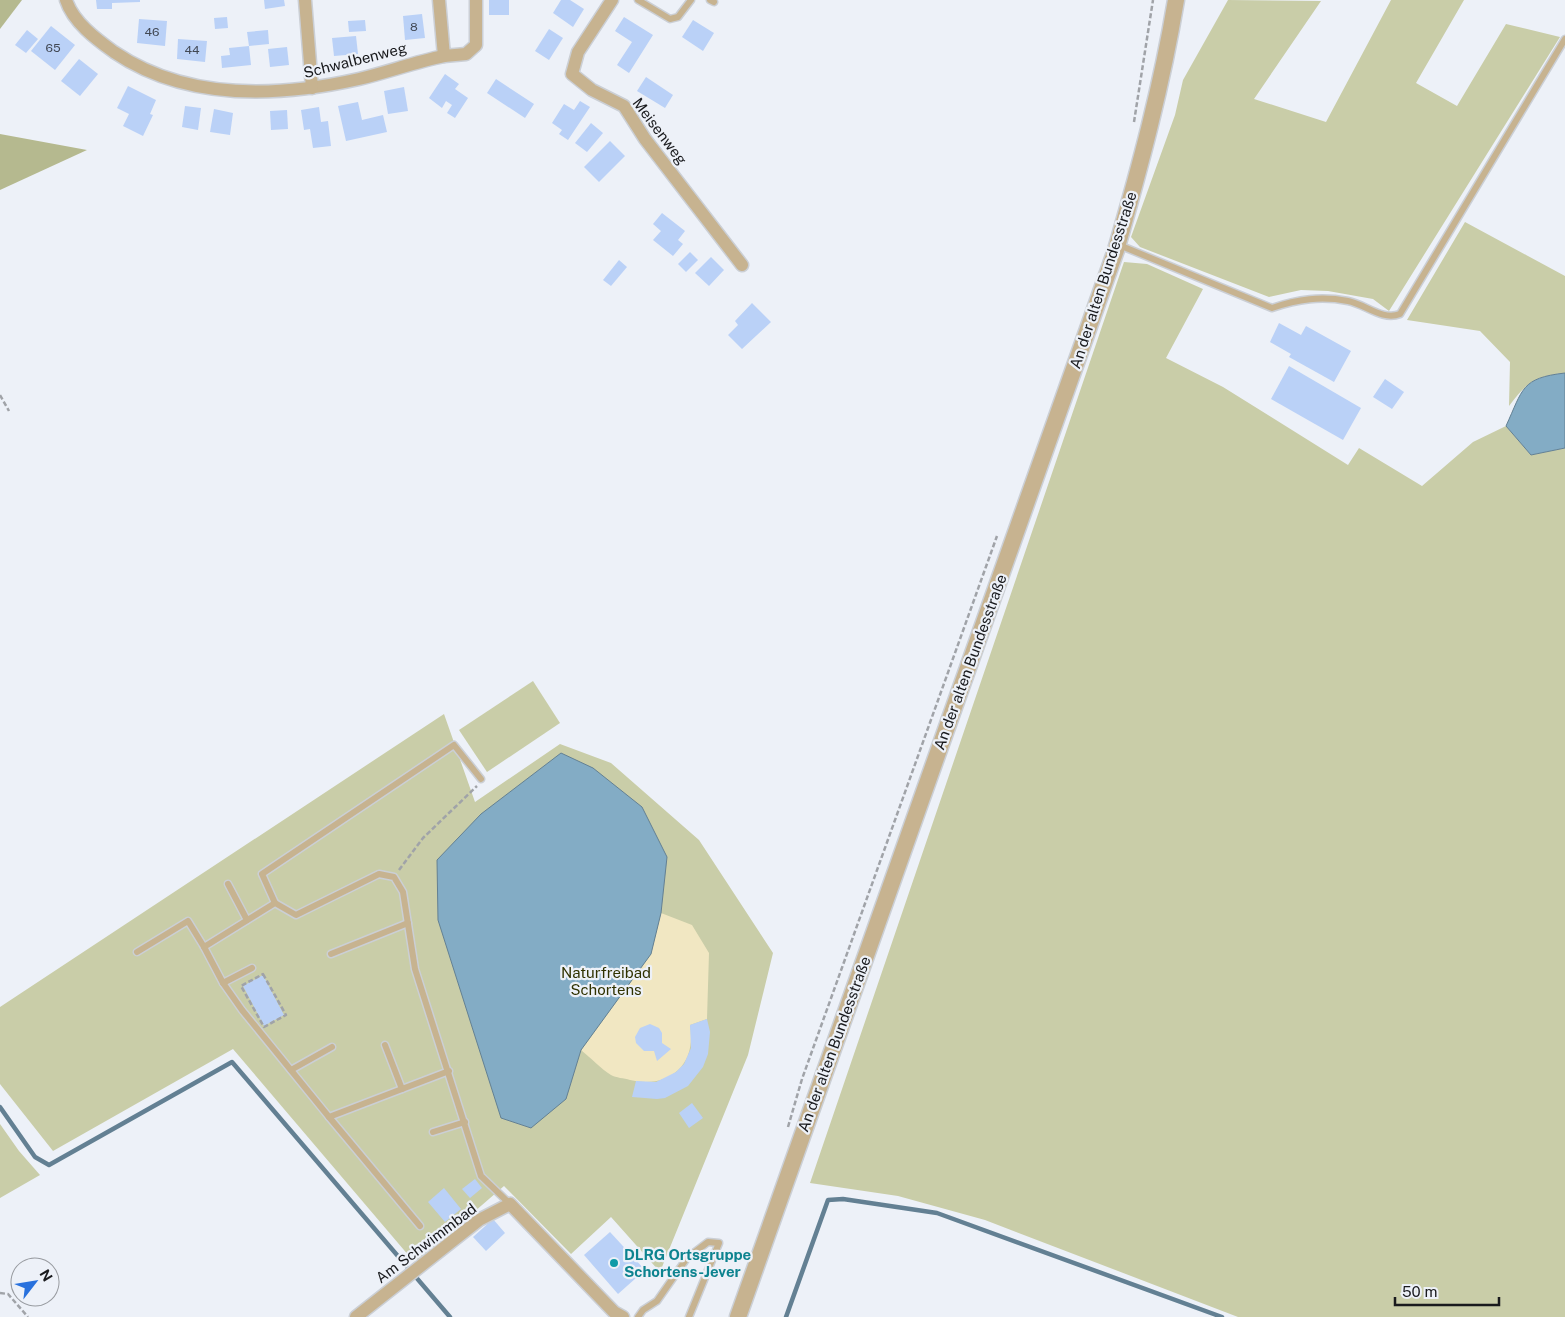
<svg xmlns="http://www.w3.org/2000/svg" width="1565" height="1317" font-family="'Public Sans',sans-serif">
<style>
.green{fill:#c9cda8}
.forest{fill:#b5b98f}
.sand{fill:#f1e7c2}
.water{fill:#83acc5;stroke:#638093}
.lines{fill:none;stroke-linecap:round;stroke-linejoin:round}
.stream{stroke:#638093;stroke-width:4.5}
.building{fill:#bad1f7}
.service-casing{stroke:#cbcfd5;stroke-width:9}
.minor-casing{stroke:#cbcfd5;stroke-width:15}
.tertiary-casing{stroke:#cbcfd5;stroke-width:19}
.path{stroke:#a0a3a8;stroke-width:2.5;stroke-dasharray:5 2.5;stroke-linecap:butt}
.service{stroke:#c7b390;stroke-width:6}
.minor{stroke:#c7b390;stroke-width:12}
.tertiary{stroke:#c7b390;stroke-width:16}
.culture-dot{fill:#0f9aa8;stroke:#edf1f8;stroke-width:2}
.labels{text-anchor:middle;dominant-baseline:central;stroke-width:4.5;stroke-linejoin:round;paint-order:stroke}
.number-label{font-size:12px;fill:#414854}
.street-label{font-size:15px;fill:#191a1d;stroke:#edf1f8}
.park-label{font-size:15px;fill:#303200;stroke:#edf1f8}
.culture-label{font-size:15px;font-weight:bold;fill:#0d838f;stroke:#edf1f8;text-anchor:start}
</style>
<rect width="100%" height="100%" fill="#edf1f8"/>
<g class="green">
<polygon points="1228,0 1321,1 1254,99 1326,122 1391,0 1464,0 1416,83 1457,106 1506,24 1560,37 1389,311 1373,299 1328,291 1301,290 1269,297 1140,247 1131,237 1175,115 1183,80"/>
<path d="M1465 222 1565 276V373C1535 376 1527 382 1509 406L1510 362 1480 331 1407 320Z"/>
<polygon points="1124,262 1147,264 1203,289 1166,358 1223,387 1348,465 1359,448 1422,486 1473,442 1506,426 1531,455 1565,448 1565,1317 1238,1317 985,1220 898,1196 810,1183"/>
<polygon points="533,681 560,723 487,772 459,730"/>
<polygon points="444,714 475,802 560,744 611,763 699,840 773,953 748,1055 660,1272 611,1217 571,1254 504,1186 415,1263 233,1049 53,1151 0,1084 0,1007"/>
<polygon points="0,1124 19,1151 40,1175 0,1198"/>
</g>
<g class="forest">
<polygon points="0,0 22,0 0,29"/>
<polygon points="0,134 87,150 0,190"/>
</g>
<path class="sand" d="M661 913 692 925 709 953 707 1019 690 1025C697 1065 669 1089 630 1080 624 1078 616 1078 611 1075 601 1069 591 1058 581 1050L651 954Z"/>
<g class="water">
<path d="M1565 373V448L1531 455 1506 426C1523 389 1521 378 1565 373Z"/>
<polygon points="561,753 593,768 642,807 667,857 661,913 651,954 581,1050 566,1099 531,1128 501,1118 438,920 437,860 481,814"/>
</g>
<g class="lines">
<g class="stream">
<polyline points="0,1107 35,1157 49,1165 232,1062 450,1317"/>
<polyline points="786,1317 828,1200 843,1199 937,1213 1222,1317"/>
</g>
</g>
<g class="building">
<polygon points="96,0 140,0 140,2 112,3 112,9 97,9"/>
<polygon points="264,0 284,0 285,6 265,9"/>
<rect x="489" y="0" width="20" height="15"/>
<polygon points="561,0 570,0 584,9 573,27 553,13"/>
<polygon points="422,14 425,38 405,40 403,16"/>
<polygon points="227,17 228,28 215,29 214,18"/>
<polygon points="624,17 653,35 629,73 617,65 632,42 615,31"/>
<polygon points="139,19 167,21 165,46 137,43"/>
<polygon points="365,20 366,31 349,32 348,21"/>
<polygon points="693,20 714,33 703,51 682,37"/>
<polygon points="51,26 75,45 55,70 31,51"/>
<polygon points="549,29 563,38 549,60 535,51"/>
<polygon points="27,30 38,39 26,53 15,45"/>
<polygon points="268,30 269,44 249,46 247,32"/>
<polygon points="356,36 358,54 334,56 332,38"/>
<polygon points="178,39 207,41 205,62 177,59"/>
<polygon points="249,46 251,65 222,68 221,56 230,55 229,48"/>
<polygon points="287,47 289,65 270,67 268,49"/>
<polygon points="79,59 98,74 80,96 61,81"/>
<polygon points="445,74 459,84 455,89 468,98 455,118 447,113 452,105 446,101 442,108 429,98"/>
<polygon points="646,77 673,95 665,108 637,91"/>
<polygon points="496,79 534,104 525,118 487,93"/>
<polygon points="128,86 156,100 150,114 153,115 143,136 123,126 129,114 117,108"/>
<polygon points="404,87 408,111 388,114 384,91"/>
<polygon points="580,101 590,107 568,140 559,134 562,130 552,123 564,104 574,110"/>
<polygon points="358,102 362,120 383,115 387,132 346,141 338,106"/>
<polygon points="185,106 201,108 198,130 182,127"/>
<polygon points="319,107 321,122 328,121 331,146 313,148 310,129 304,130 301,110"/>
<polygon points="214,109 233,113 230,135 210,132"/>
<polygon points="287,110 288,129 271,130 270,111"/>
<polygon points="591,123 603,133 587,152 575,143"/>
<polygon points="610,141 625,156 599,182 584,167"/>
<polygon points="662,213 685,231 678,240 683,244 673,256 653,240 661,231 653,224"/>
<polygon points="690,252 698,260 686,272 678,264"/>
<polygon points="711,257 724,270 709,286 695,273"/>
<polygon points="619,260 627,267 611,286 603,280"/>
<polygon points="752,303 771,322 742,349 728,335 738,325 735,321"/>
<polygon points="1279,323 1301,335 1306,326 1351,351 1334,382 1289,357 1291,354 1270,342"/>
<polygon points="1289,366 1361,408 1343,440 1271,399"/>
<polygon points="1385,379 1404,392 1392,409 1373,397"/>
<polygon points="263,975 284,1015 264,1026 243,986"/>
<polygon points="707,1019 710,1032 708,1054 703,1067 688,1086 665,1098 657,1099 632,1097 636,1081 656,1082 676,1072 684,1064 691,1048 690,1025"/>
<polygon points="650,1024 659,1028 662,1033 662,1043 671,1049 657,1061 654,1051 644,1051 636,1043 635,1037 640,1028"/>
<polygon points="692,1103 703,1118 689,1128 679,1113"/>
<polygon points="475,1179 482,1188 470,1198 462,1189"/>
<polygon points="444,1188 461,1209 445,1222 428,1202"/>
<polygon points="493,1219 505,1233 486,1251 473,1237"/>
<polygon points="610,1232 645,1270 618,1294 584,1255"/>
</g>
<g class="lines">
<g class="service-casing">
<g id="service">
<polyline points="638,0 670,19 678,17 691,0"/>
<polyline points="710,0 714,2"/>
<path d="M1119 245 1272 308C1298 299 1321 296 1348 301 1365 304 1382 321 1400 314L1565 39"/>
<polyline points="228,884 247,920"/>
<polyline points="275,903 262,874 454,745 481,779"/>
<polyline points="137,952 188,921 204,947"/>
<polyline points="331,954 408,923"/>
<polyline points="223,983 252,968"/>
<polyline points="385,1045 402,1089"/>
<polyline points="291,1070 332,1047"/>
<polyline points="449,1071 329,1117 242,1010 223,983 204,947 275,903 296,915 379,874 394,877 403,892 415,969 481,1176 510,1204"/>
<polyline points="329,1117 420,1226"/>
<polyline points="433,1132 465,1122"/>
<polyline points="638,1317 643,1310 657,1301 687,1258 708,1242 719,1243 689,1317"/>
</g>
</g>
<g class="minor-casing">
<g id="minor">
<path d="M66 0C73 22 96 39 114 52 186 101 279 97 359 79 388 72 415 62 444 56"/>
<polyline points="305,0 312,88"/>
<polyline points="439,0 444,56 466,54 476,45 476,0"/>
<polyline points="612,0 578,52 572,74 592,90 624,106 645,139 742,265"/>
<polyline points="356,1317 479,1220 510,1204 614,1312 623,1317"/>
</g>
</g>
<g class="tertiary-casing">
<path id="tertiary" d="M738 1317 1116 250C1140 167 1162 85 1176 0"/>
</g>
<g class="path">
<polyline points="1134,122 1153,0"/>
<polyline points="0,395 9,411"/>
<polyline points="399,870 423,838 477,786"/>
<polygon points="263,974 286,1015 264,1027 241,986"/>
<polyline points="788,1127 802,1079 997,536"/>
<polyline points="0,1293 8,1294 28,1317"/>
</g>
<use href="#service" class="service"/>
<use href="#minor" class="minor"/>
<use href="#tertiary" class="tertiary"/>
</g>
<circle class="culture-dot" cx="614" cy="1263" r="5"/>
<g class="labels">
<g class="number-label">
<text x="414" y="27">8</text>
<text x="152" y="32">46</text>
<text x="53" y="48">65</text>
<text x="192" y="50">44</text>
</g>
<g class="street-label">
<text transform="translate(355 60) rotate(-14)">Schwalbenweg</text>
<text transform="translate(660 131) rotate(53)">Meisenweg</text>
<text transform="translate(1103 280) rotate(-72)">An der alten Bundesstraße</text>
<text transform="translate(970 662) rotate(-70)">An der alten Bundesstraße</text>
<text transform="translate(834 1044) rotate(-70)">An der alten Bundesstraße</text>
<text transform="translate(426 1243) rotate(-37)">Am Schwimmbad</text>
</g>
<g class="park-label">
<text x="606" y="972">Naturfreibad<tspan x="606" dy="17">Schortens</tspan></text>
</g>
<g class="culture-label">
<text x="624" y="1254">DLRG Ortsgruppe<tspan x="624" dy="17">Schortens-Jever</tspan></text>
</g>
</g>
<g transform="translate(35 1282) rotate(59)"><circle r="24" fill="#edf1f8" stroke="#989ba0"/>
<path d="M0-4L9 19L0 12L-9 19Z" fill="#2871dd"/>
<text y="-8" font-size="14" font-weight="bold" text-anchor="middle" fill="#191a1d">N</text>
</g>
<path d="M1395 1297v8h104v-8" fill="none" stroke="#191a1d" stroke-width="2.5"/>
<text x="1402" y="1297" font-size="15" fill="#191a1d" stroke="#edf1f8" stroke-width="4" paint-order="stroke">50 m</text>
</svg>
